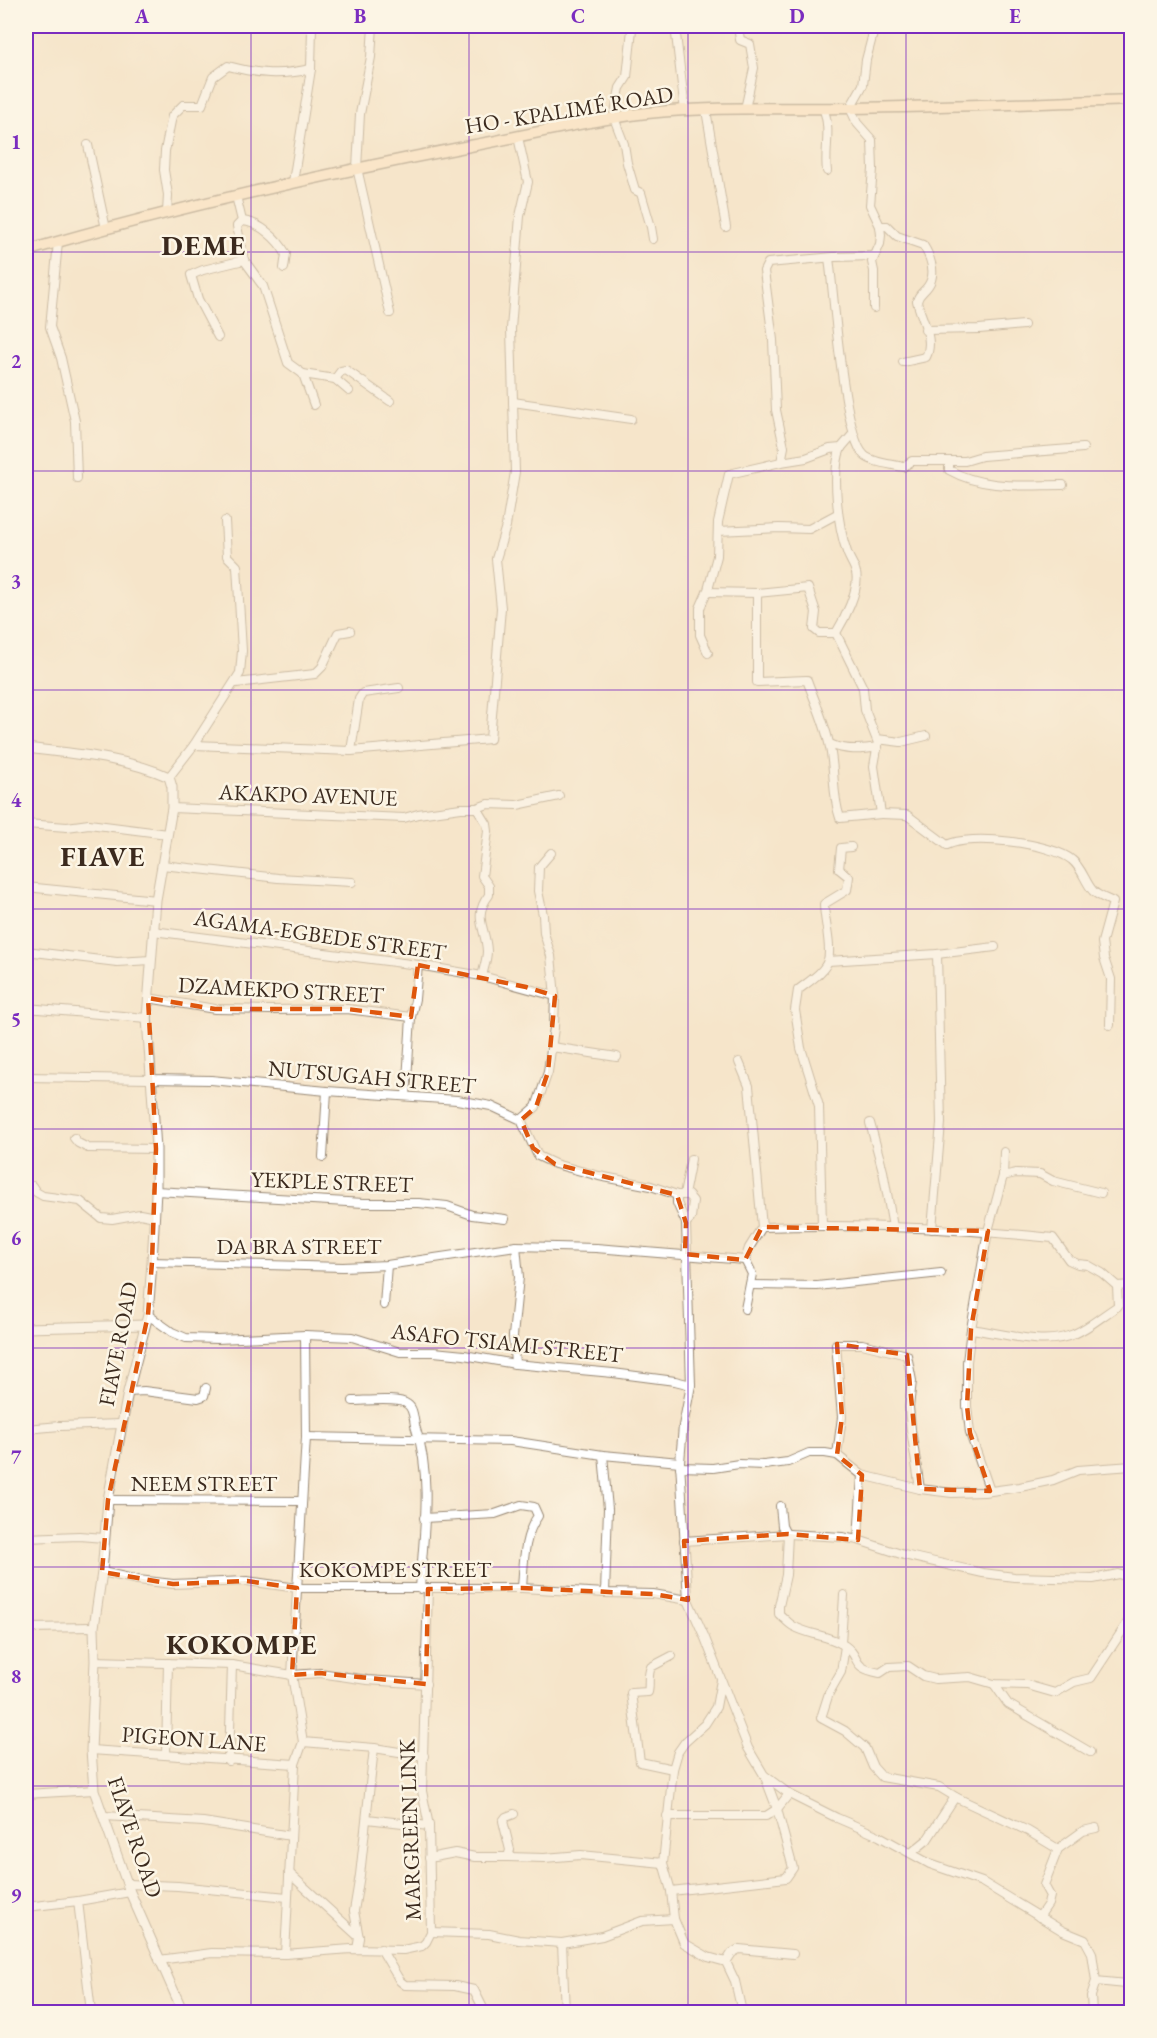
<svg xmlns="http://www.w3.org/2000/svg" width="1157" height="2038" font-family="'EB Garamond',serif">
<style>
.lines{fill:none;stroke-linecap:round;stroke-linejoin:round}
.minor-casing{stroke:#988874;stroke-width:10}
.tertiary-casing{stroke:#988874;stroke-width:11}
.secondary-casing{stroke:#988874;stroke-width:13}
.minor{stroke:#fff;stroke-width:8}
.tertiary{stroke:#fff;stroke-width:9}
.secondary{stroke:#fee5c5;stroke-width:10}
.marked{fill:none;stroke:#df570d;stroke-width:4.5;stroke-dasharray:12 8;stroke-linejoin:round}
.grid{fill:none;stroke:#7b2cbf;stroke-width:1.5;stroke-opacity:0.55}
.labels{text-anchor:middle;dominant-baseline:central;stroke-width:5;stroke-linejoin:round;paint-order:stroke}
.street-label{font-size:22px;fill:#3b2a1e;stroke:#fcf5e5}
.district-label{font-size:28px;font-weight:bold;letter-spacing:1.5px;fill:#3b2a1e;stroke:#fcf5e5}
.neatline{fill:none;stroke:#7b2cbf;stroke-width:2}
.grid-label{font-size:20px;text-anchor:middle;font-weight:bold;fill:#7b2cbf}
</style>
<rect width="100%" height="100%" fill="#fcf5e5"/>
<filter id="ink" filterUnits="userSpaceOnUse"><feTurbulence type="fractalNoise" baseFrequency=".0167" numOctaves="2"/><feDisplacementMap in="SourceGraphic" scale="12" xChannelSelector="R" yChannelSelector="G"/><feConvolveMatrix kernelMatrix="1 2 1 2 8 2 1 2 1" color-interpolation-filters="sRGB"/></filter>
<filter id="wash" filterUnits="userSpaceOnUse"><feTurbulence type="fractalNoise" baseFrequency=".008" numOctaves="4" result="noise"/><feDisplacementMap in="SourceGraphic" scale="24" xChannelSelector="R" yChannelSelector="G"/><feGaussianBlur stdDeviation="1.35" result="paint"/><feColorMatrix in="noise" values="0 0 0 0 0 0 0 0 0 0 0 0 0 0 0 0 0 1.4 0 .05"/><feComposite in="paint" operator="in"/></filter>
<g filter="url(#wash)">
<rect width="100%" height="100%" fill="#f6e5cb"/>
</g>
<g filter="url(#ink)">
<g class="lines">
<g class="minor-casing">
<g id="minor">
<polyline points="373,26 371,57 360,114 357,168 390,313"/>
<polyline points="627,26 632,29 627,77 620,88 614,118 624,144 627,163 635,190 641,193 651,227 653,239"/>
<polyline points="675,26 685,111"/>
<polyline points="738,26 740,40 750,44 754,68 745,109"/>
<path d="M823 108C832 129 824 150 827 171"/>
<polyline points="706,110 726,227"/>
<polyline points="88,145 106,229"/>
<polyline points="293,182 311,69 312,26"/>
<polyline points="236,196 242,221 237,226 244,260 263,286 288,363 303,374 314,405"/>
<path d="M167 212 168 195 164 170 165 151 172 116 183 105H202L213 77 228 66C259 74 279 76 311 69"/>
<path d="M242 221C259 222 278 239 286 254L284 268"/>
<path d="M880 226H887L897 236 923 245C930 256 937 273 928 286 924 292 919 293 917 301 921 319 935 339 926 357L903 362"/>
<polyline points="58,242 50,327 61,358 75,421 77,478"/>
<path d="M829 258C834 294 843 435 864 455 872 463 892 464 903 467L912 461H965L982 456 1083 448"/>
<polyline points="874,308 874,271 872,262 880,244 881,235 880,226 870,205 873,169 872,140 857,123 850,108 863,85 866,60 875,26"/>
<polyline points="925,330 979,329 1024,325"/>
<polyline points="218,337 198,299 191,275 203,270 244,260"/>
<polyline points="303,374 335,379 349,391"/>
<polyline points="335,379 341,371 346,370 390,401"/>
<polyline points="513,402 631,419"/>
<path d="M841 448C831 472 838 527 847 552 849 559 855 566 856 573 860 589 844 620 836 633L863 688 865 710 878 743 874 766 881 814 907 815 947 845C969 833 1052 843 1072 860 1082 868 1085 882 1093 891 1098 896 1107 899 1113 902L1102 942 1104 958 1111 979 1110 1025"/>
<path d="M949 461V470C985 490 1024 485 1063 485"/>
<polyline points="781,462 806,458 830,449 841,448 853,434"/>
<polyline points="718,531 779,528 809,529 837,514"/>
<polyline points="707,592 757,593"/>
<path d="M836 633H819L814 629 816 612 808 588 757 593V682L807 680C815 702 826 725 830 748 835 771 832 795 840 818L881 814"/>
<polyline points="708,653 700,635 700,608 708,590 717,556 718,522 729,474 781,462 784,447 776,410 773,340 764,271 768,263 834,257 874,256"/>
<polyline points="236,683 315,674 322,667 338,633 350,631"/>
<polyline points="877,739 901,742 926,736"/>
<path d="M830 744C845 751 861 750 878 747"/>
<polyline points="194,745 351,751 490,739 501,608 496,559 506,526 515,472 511,329 520,216 528,182 518,137"/>
<polyline points="351,751 359,699 363,693 399,688"/>
<polyline points="169,777 194,745 240,673 242,651 237,566 227,556 225,521"/>
<polyline points="172,808 404,818 418,814 461,808 477,808 488,804 517,805 559,796"/>
<path d="M477 808 487 824 488 831 482 876 489 886V895C472 917 486 928 487 951 487 959 484 968 482 976"/>
<polyline points="26,824 67,827 89,824 167,834"/>
<polyline points="162,865 278,878 352,882"/>
<polyline points="26,887 156,900"/>
<polyline points="153,931 418,965 482,976 555,996"/>
<polyline points="26,951 117,962 151,960"/>
<polyline points="828,961 937,954 995,947"/>
<polyline points="148,998 215,1009 270,1010 347,1009 411,1017"/>
<polyline points="26,1008 147,1018"/>
<polyline points="552,1047 617,1057"/>
<polyline points="739,1062 749,1086 762,1227"/>
<polyline points="26,1077 211,1080 327,1091 457,1100 480,1104 491,1106 521,1120 538,1156 555,1164 599,1176 651,1186 677,1195 677,1203 686,1223 691,1385 683,1426 680,1462 688,1600 705,1638 748,1748 764,1775 789,1794 837,1818 879,1836 930,1864 982,1882 1063,1931 1085,1940 1092,1953 1096,1981 1126,1984 1132,1976"/>
<polyline points="406,1096 411,1017 415,999 418,965"/>
<polyline points="521,1120 536,1107 548,1072 554,1028 555,996 551,956 544,933 543,915 538,891 539,867 551,853"/>
<polyline points="870,1123 883,1171 893,1227"/>
<polyline points="74,1138 78,1143 88,1148 156,1149"/>
<polyline points="323,1157 327,1091"/>
<polyline points="1003,1176 1016,1173 1040,1174 1053,1181 1101,1193"/>
<polyline points="32,1186 36,1192 43,1196 80,1201 101,1218 112,1219 140,1214 155,1217"/>
<polyline points="156,1191 364,1203 419,1203 447,1206 472,1215 505,1219"/>
<polyline points="677,1195 688,1195 693,1201 691,1218 686,1223"/>
<polyline points="684,1195 691,1159"/>
<path d="M822 1225 819 1106 801 1048 795 1010 798 990C808 982 825 972 828 960 832 947 824 919 824 904L847 890 849 877 839 869 841 848 851 847"/>
<polyline points="932,1229 941,1123 937,954"/>
<polyline points="152,1262 343,1267 387,1265 516,1246 596,1248 745,1260"/>
<polyline points="750,1285 817,1286 941,1273"/>
<polyline points="1117,1286 1132,1285"/>
<polyline points="384,1305 387,1265"/>
<path d="M745 1309 752 1274 745 1260 749 1248 762 1227C859 1224 956 1228 1053 1238L1069 1260 1078 1264 1088 1265 1102 1273 1117 1286 1118 1306C1103 1315 1089 1328 1074 1334 1045 1347 1002 1333 971 1329"/>
<polyline points="148,1315 172,1332 186,1338 217,1339 305,1335 352,1337 400,1352 434,1352 464,1355 515,1364 613,1373 675,1381 691,1385"/>
<polyline points="515,1364 513,1336 519,1277 516,1246"/>
<polyline points="128,1392 144,1391 198,1398 204,1396 206,1388"/>
<path d="M353 1401C365 1401 399 1397 407 1404 415 1409 413 1421 416 1429 433 1479 423 1537 420 1589"/>
<polyline points="26,1429 60,1426 121,1424"/>
<polyline points="306,1437 511,1441 603,1455 680,1462"/>
<polyline points="603,1455 608,1509 605,1593"/>
<polyline points="837,1455 842,1417 836,1344 862,1344 907,1355 912,1381 909,1407 911,1430 920,1489"/>
<polyline points="680,1467 713,1468 739,1464 764,1465 788,1462 809,1453 825,1453 837,1455 862,1475 920,1489 952,1493 984,1492 1020,1487 1053,1480 1078,1470 1132,1466"/>
<polyline points="990,1491 970,1433 967,1406 967,1362 971,1329 988,1231 1003,1176 1004,1152"/>
<polyline points="108,1500 301,1501"/>
<polyline points="780,1506 782,1526 786,1534"/>
<path d="M424 1518 495 1514 521 1505 534 1507 538 1516C523 1536 524 1563 522 1588"/>
<path d="M788 1534 786 1575 779 1606V1614C784 1618 788 1623 793 1626 809 1635 827 1635 842 1644 864 1657 847 1667 880 1673L889 1667 908 1666 923 1676 935 1679 970 1677 994 1684 1027 1685 1055 1693 1074 1682 1091 1678 1132 1616"/>
<polyline points="26,1538 79,1536 104,1538"/>
<polyline points="858,1540 862,1475"/>
<polyline points="684,1541 788,1534 842,1537 858,1540 904,1555 983,1573 1014,1577 1093,1579 1118,1574 1132,1578"/>
<polyline points="102,1572 138,1580 173,1584 247,1581 297,1588 522,1588 605,1593 653,1594 688,1600"/>
<polyline points="26,1628 94,1627"/>
<polyline points="841,1643 844,1595"/>
<polyline points="845,1646 841,1672 829,1693 821,1718 845,1731 865,1748 873,1767 882,1777 939,1787 959,1799"/>
<path d="M672 1656 651 1667C647 1676 650 1684 648 1692L631 1693 640 1762 673 1769"/>
<polyline points="95,1661 232,1665 292,1675 320,1673 367,1680 426,1684"/>
<polyline points="721,1680 716,1707 705,1724 685,1742 678,1752 673,1769 663,1863 671,1891 674,1919 684,1943 708,1957 726,1962 735,1981 742,2012"/>
<polyline points="994,1684 1008,1704 1090,1752"/>
<polyline points="303,1742 374,1748 424,1756"/>
<polyline points="91,1750 295,1764"/>
<polyline points="166,1755 168,1663"/>
<polyline points="229,1761 232,1665"/>
<polyline points="26,1794 94,1790"/>
<polyline points="105,1816 203,1822 291,1836"/>
<polyline points="667,1816 766,1816 777,1809 789,1794"/>
<polyline points="367,1819 429,1826"/>
<polyline points="911,1853 927,1840 955,1797 1028,1831 1058,1849"/>
<polyline points="508,1857 510,1850 503,1821 506,1817 514,1814"/>
<polyline points="429,1858 455,1853 475,1857 508,1857 544,1858 581,1855 663,1863"/>
<polyline points="289,1873 359,1937"/>
<polyline points="128,1884 178,1886 287,1897"/>
<polyline points="671,1891 786,1878 793,1868 777,1809 765,1777"/>
<polyline points="78,1901 91,2012"/>
<polyline points="26,1907 78,1901 130,1892"/>
<polyline points="1039,1917 1048,1904 1050,1896 1044,1885 1058,1849 1083,1831 1096,1828"/>
<polyline points="431,1932 489,1934 519,1940 562,1943 602,1936 642,1921 674,1919"/>
<polyline points="562,1943 565,2012"/>
<polyline points="357,1949 359,1938 354,1911 360,1875 374,1748"/>
<polyline points="381,1949 400,1981 405,1985 455,1986 474,1990 485,2012"/>
<polyline points="285,1954 295,1764 303,1742 292,1675 306,1437 305,1335"/>
<polyline points="159,1960 212,1953 285,1954 351,1949 403,1950 422,1946 426,1942 431,1932 429,1826 422,1791 428,1589"/>
<polyline points="726,1962 732,1953 739,1949 793,1954"/>
<polyline points="1092,2012 1091,1996 1096,1981"/>
</g>
</g>
<g class="tertiary-casing">
<g id="tertiary">
<path d="M26 748C75 754 124 757 169 777L172 787V808L156 900 147 1018 156 1149V1191L152 1262 148 1315 128 1392 108 1500 102 1572 94 1627 95 1661 91 1750 94 1790 130 1892 183 2012"/>
<polyline points="26,1328 145,1325"/>
</g>
</g>
<g class="secondary-casing">
<path id="secondary" d="M26 251C172 208 320 175 470 146 529 135 587 120 647 113 714 106 782 109 850 108 944 107 1038 103 1132 100"/>
</g>
<use href="#minor" class="minor"/>
<use href="#tertiary" class="tertiary"/>
<use href="#secondary" class="secondary"/>
</g>
</g>
<path d="M0 0H1157V2038H0ZM418 965 526 987 555 996 548 1072 536 1107 521 1120 533 1148 555 1164 677 1195 686 1223 685 1254 745 1260 762 1227 988 1231 971 1329 967 1406 970 1433 990 1491 920 1489 907 1355 837 1344 842 1417 837 1455 862 1475 858 1540 788 1534 684 1541 688 1600 653 1594 522 1588 428 1589 426 1684 320 1673 292 1675 297 1588 247 1581 173 1584 102 1572 108 1500 148 1315 152 1262 156 1149 148 998 215 1009H347L411 1017Z" fill="#f6e5cb" fill-opacity=".55" fill-rule="evenodd"/>
<path class="marked" d="M418 965 526 987 555 996 548 1072 536 1107 521 1120 533 1148 555 1164 677 1195 686 1223 685 1254 745 1260 762 1227 988 1231 971 1329 967 1406 970 1433 990 1491 920 1489 907 1355 837 1344 842 1417 837 1455 862 1475 858 1540 788 1534 684 1541 688 1600 653 1594 522 1588 428 1589 426 1684 320 1673 292 1675 297 1588 247 1581 173 1584 102 1572 108 1500 148 1315 152 1262 156 1149 148 998 215 1009H347L411 1017Z"/>
<path class="grid" d="M251 26V2012M469 26V2012M688 26V2012M906 26V2012M26 252H1132M26 471H1132M26 690H1132M26 909H1132M26 1129H1132M26 1348H1132M26 1567H1132M26 1786H1132"/>
<g class="labels">
<g class="street-label">
<text transform="translate(569 110) rotate(-9)">HO - KPALIMÉ ROAD</text>
<text transform="translate(308 795) rotate(2)">AKAKPO AVENUE</text>
<text transform="translate(320 935) rotate(8)">AGAMA-EGBEDE STREET</text>
<text transform="translate(281 990) rotate(3)">DZAMEKPO STREET</text>
<text transform="translate(372 1077) rotate(5)">NUTSUGAH STREET</text>
<text transform="translate(332 1182) rotate(2)">YEKPLE STREET</text>
<text x="299" y="1246">DA BRA STREET</text>
<text transform="translate(507 1343) rotate(6)">ASAFO TSIAMI STREET</text>
<text transform="translate(118 1344) rotate(-79)">FIAVE ROAD</text>
<text x="204" y="1483">NEEM STREET</text>
<text x="395" y="1569">KOKOMPE STREET</text>
<text transform="translate(194 1739) rotate(4)">PIGEON LANE</text>
<text transform="translate(410 1830) rotate(-92)">MARGREEN LINK</text>
<text transform="translate(135 1837) rotate(71)">FIAVE ROAD</text>
</g>
<g class="district-label">
<text x="204" y="245">DEME</text>
<text x="103" y="856">FIAVE</text>
<text x="242" y="1644">KOKOMPE</text>
</g>
</g>
<rect width="1157" height="2038" fill="none" stroke="#fcf5e5" stroke-width="66"/>
<rect x="33" y="33" width="1091" height="1972" class="neatline"/>
<g class="grid-label">
<text x="142" y="23">A</text>
<text x="360" y="23">B</text>
<text x="578" y="23">C</text>
<text x="797" y="23">D</text>
<text x="1015" y="23">E</text>
<text x="16" y="149">1</text>
<text x="16" y="368">2</text>
<text x="16" y="588">3</text>
<text x="16" y="807">4</text>
<text x="16" y="1026">5</text>
<text x="16" y="1245">6</text>
<text x="16" y="1464">7</text>
<text x="16" y="1683">8</text>
<text x="16" y="1902">9</text>
</g>
</svg>
